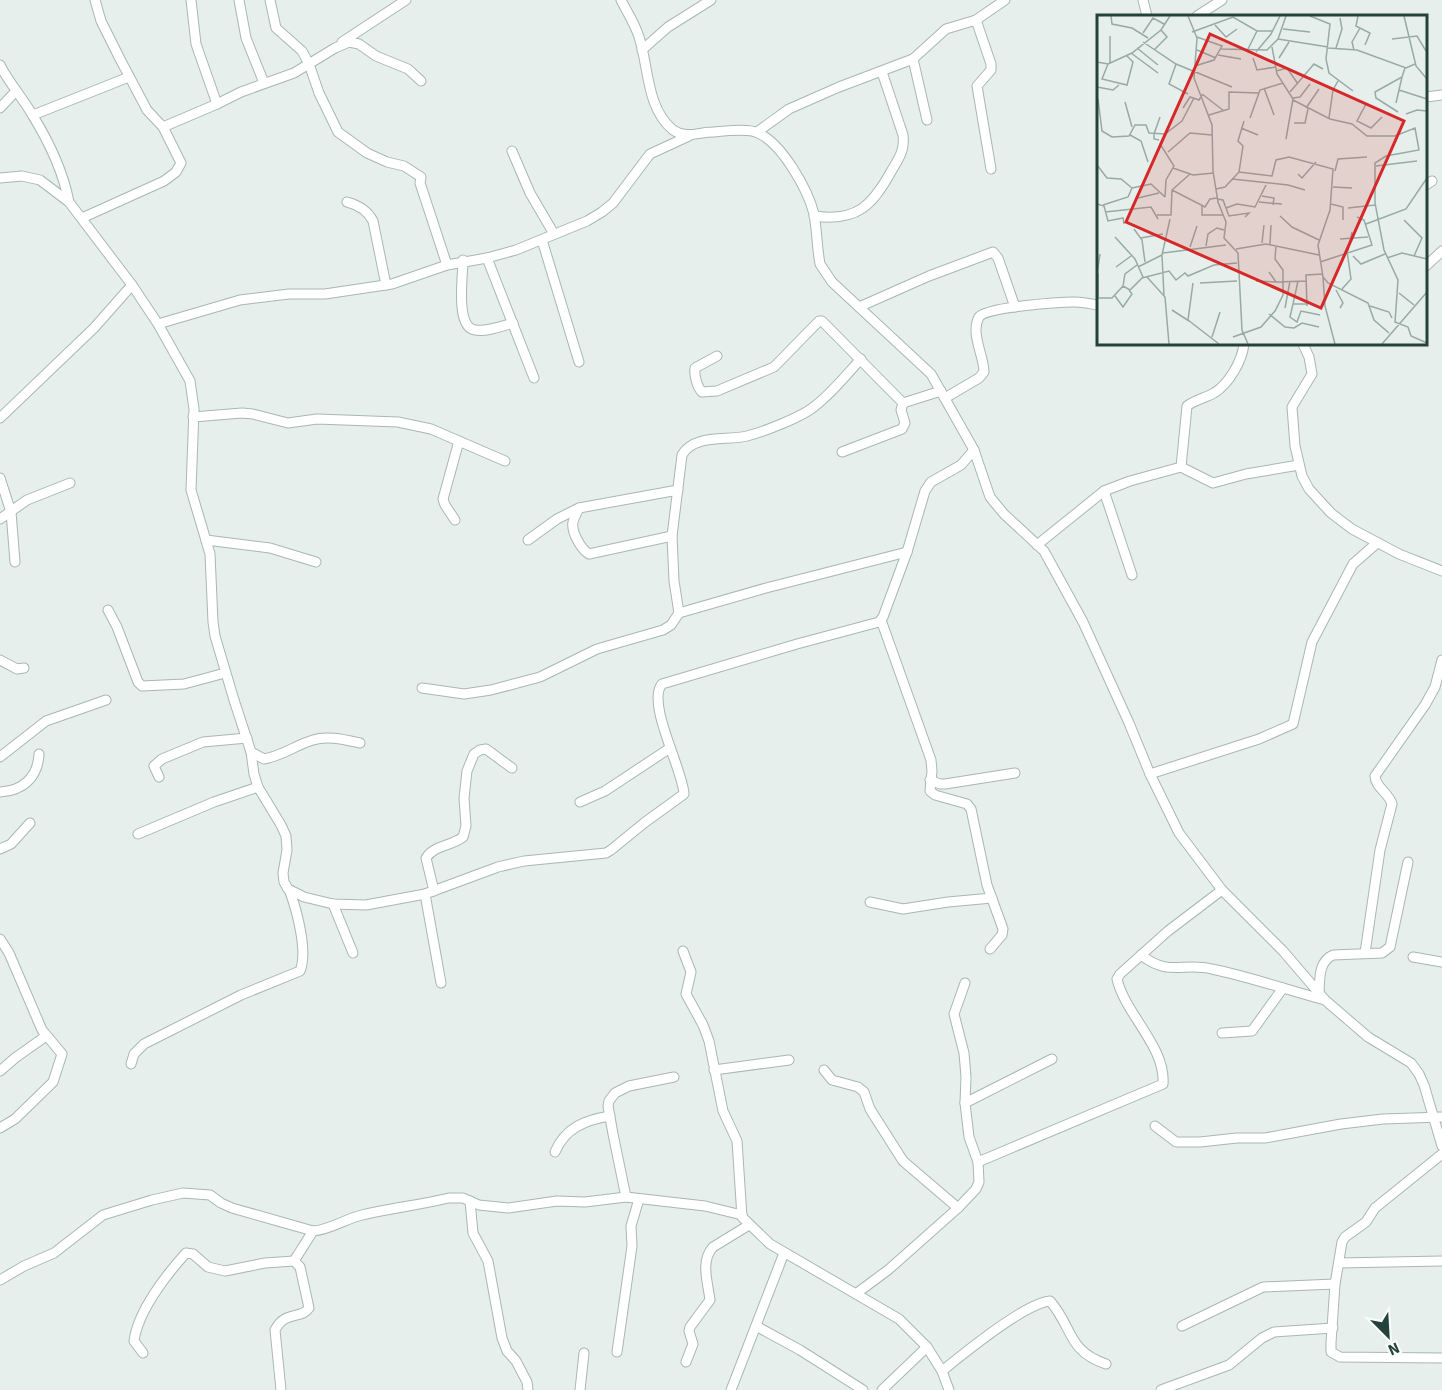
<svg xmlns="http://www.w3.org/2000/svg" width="1442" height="1390" font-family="'Source Sans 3',sans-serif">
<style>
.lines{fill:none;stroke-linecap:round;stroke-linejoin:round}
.minor-casing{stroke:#a8b8b2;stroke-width:11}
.minor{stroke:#fff;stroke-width:9}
.inset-road{fill:none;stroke:#98aaa4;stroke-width:1.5}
.view{fill:#d62828;fill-opacity:0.15;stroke:#d62828;stroke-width:3}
.inset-edge{fill:none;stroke:#24423a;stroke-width:3}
</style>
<rect width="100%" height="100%" fill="#e6efeb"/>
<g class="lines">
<g class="minor-casing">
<g id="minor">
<polyline points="191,0 196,44 217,104"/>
<polyline points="239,0 246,38 264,83"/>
<polyline points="270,0 276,28 302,51 309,64 319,93 338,132 367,153 387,162 404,166 421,177 420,183 447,265"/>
<path d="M621 0C627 12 635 24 639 37 649 67 646 108 673 130 686 139 699 132 713 132 724 131 749 128 758 133 782 143 808 190 814 214 817 231 817 248 820 264L832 282 931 374 974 450 990 497 1004 514 1044 551 1083 622 1129 723 1150 774 1179 833 1222 890 1283 951 1325 1000 1368 1037 1411 1063 1419 1074 1424 1085 1442 1146"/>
<polyline points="1143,0 1147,16"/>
<polyline points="1197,16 1222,0"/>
<polyline points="976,20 991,64 991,70 977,86 991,169"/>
<polyline points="342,42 406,0"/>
<polyline points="642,50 668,27 711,0"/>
<polyline points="913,59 927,120"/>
<path d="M0 65C9 83 23 98 33 116 49 142 63 171 69 202"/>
<polyline points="1426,97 1442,95"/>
<polyline points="0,108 16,91"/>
<polyline points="33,115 129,77"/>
<polyline points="163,127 217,104 241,92 294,73 335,48 349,42 359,44 376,56 408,69 421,81"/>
<polyline points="757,132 789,109 839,87 913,59 946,29 976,20 1005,0"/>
<polyline points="512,151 530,193 554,234"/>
<path d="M0 178 22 176 40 180 69 202 132 285 158 324 190 381 194 409 191 490 210 554 213 622 215 636 234 700 251 752 254 774 258 787 281 825 286 836 287 850 283 873 284 882 288 889 304 897 333 904 366 905 425 894 498 867 524 861 606 853 611 850 644 823 684 794C683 770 646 703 662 684L797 644 879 622 883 617 907 552 925 491 931 482 961 465 974 450"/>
<polyline points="1426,185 1432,181"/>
<path d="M347 202C358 205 368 211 373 221L386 285"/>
<path d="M814 216C857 222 872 206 892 170 899 158 905 150 903 135L882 72"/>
<polyline points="82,218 164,181 176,172 181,163 163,127 147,110 120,59 101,21 95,0"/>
<polyline points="542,240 579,362"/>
<polyline points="487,258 534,378"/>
<path d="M463 260C463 276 455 327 475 330 487 332 502 326 513 323"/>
<polyline points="1426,266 1442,251"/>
<polyline points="859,307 929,276 993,252 998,258 1015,307"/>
<polyline points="158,324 240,300 289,294 325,294 392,284 447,265 487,258 516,250 587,221 602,212 613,203 650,154 689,136"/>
<polyline points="1303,344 1309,357 1312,374 1292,407 1295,446 1302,476 1309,489 1331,513 1352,529 1399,554 1442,571"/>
<path d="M717 356 695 368C694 375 697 387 702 392L717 391 774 367 819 321H822L903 403 941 391"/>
<path d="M945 398 979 378 984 372C984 356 970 333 979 317 986 307 1060 302 1075 302 1083 302 1091 304 1098 305"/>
<polyline points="193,417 242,413 253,414 288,423 317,419 398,422 431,429 505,461"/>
<polyline points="0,418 94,328 132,285"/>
<polyline points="842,452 902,429 905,423 901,410 903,403"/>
<path d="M1181 467 1187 406C1195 400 1205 398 1214 393 1229 384 1242 361 1244 344"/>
<polyline points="0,478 11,512 15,562"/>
<polyline points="1104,491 1132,575"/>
<path d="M579 508C577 513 574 517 573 522 571 532 581 549 589 554L672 536"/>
<polyline points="0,519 27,500 70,483"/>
<polyline points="455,520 445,505 443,499 459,441"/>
<polyline points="206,540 270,548 316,562"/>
<polyline points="528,540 557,519 579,508 678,490"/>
<polyline points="1037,545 1104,491 1130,481 1181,467 1213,483 1246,474 1299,465"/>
<polyline points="108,610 117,627 138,682 142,686 184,684 225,673"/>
<path d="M679 613 674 581 672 536 682 455C694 434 726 441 747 436 763 432 802 417 815 406 832 393 846 375 861 359"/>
<polyline points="881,620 931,760 932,771 930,791 935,795 967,804 971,809 987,885 1003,929 1002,935 990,949"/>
<polyline points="0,660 17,669 24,668"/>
<polyline points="422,688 464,694 491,690 540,677 597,649 663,630 671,625 679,613 766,588 907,552"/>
<path d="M251 752 264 759C282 756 296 745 313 740 327 735 346 740 360 743"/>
<polyline points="0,757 46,721 106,700"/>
<polyline points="1150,774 1259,739 1293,724 1312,642 1353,564 1377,543"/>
<polyline points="159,777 154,766 162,759 203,742 247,738"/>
<polyline points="930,780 940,784 945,784 1015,773"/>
<path d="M0 792C23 791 38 777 39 754"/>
<polyline points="580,802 605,791 670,748"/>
<polyline points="138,834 214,802 258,787"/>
<polyline points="0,849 11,844 30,823"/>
<path d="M434 891 426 858C434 845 452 846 463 837L466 826 464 798 467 771 474 754 480 750 486 749 512 768"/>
<polyline points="425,894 441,983"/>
<polyline points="870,902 903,909 948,902 992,898"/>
<polyline points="333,904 353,953"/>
<polyline points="0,939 9,953 42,1030 62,1054 53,1082 15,1119 0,1128"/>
<polyline points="683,951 691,972 686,994 703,1025 709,1041 723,1111 737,1141 742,1217 770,1244 899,1319 927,1347 942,1371 949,1390"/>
<path d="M1365 953 1380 850 1392 804C1389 793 1375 787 1375 776L1425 705 1435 687 1442 660"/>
<path d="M1141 955C1169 977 1183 962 1212 969 1250 977 1288 990 1325 1000"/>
<polyline points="1413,957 1442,962"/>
<path d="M1319 993C1320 979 1318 962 1333 955L1382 953 1390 947 1408 862"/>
<polyline points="1222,1033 1252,1031 1283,988"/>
<path d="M131 1064 134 1054 144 1044 241 995 300 971C308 952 297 911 290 892"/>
<polyline points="714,1070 789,1060"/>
<polyline points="824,1070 832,1080 858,1087 864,1092 870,1109 903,1161 958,1208"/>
<polyline points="0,1071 15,1058 46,1036"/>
<polyline points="965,1103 1052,1059"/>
<polyline points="1155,1126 1176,1142 1200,1142 1237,1138 1265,1138 1341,1124 1383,1119 1442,1117"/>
<path d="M555 1152C565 1128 585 1120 610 1116"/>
<polyline points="1442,1154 1375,1208 1366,1222 1345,1237 1342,1242 1335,1284 1331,1343 1331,1352 1340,1357 1442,1358"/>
<path d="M978 1162 1163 1084C1166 1047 1125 1014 1117 979L1120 974 1168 931 1222 890"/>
<polyline points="626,1197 613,1134 608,1106 609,1101 615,1093 629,1086 674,1077"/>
<polyline points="470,1201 473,1233 488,1261 502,1338 507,1351 516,1361 527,1382 528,1390"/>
<polyline points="294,1261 313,1231"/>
<polyline points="1339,1263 1442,1261"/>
<path d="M0 1280 24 1266 54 1253 103 1215 152 1200 183 1193 210 1195 221 1203 232 1208 313 1231C330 1230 345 1219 362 1215 391 1208 420 1205 449 1198H463L479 1205 508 1208 557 1201 585 1202 626 1197 705 1206 742 1215"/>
<polyline points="857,1293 888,1270 958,1208 976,1189 979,1182 978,1162 969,1137 965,1103 966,1077 964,1053 954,1014 965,983"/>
<polyline points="756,1326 800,1350 863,1390"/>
<polyline points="1182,1326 1263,1287 1335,1284"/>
<polyline points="617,1352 632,1246 631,1226 639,1199"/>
<path d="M143 1353 134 1341C138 1311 166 1275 186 1253L193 1254 208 1267 225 1271 265 1263 294 1261 300 1267 309 1308C301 1320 285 1310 275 1330L281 1390"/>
<path d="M686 1362 693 1344 689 1331 690 1327 710 1300C708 1283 700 1261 713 1247L749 1225"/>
<path d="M942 1371C963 1354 1025 1303 1050 1301 1073 1327 1067 1351 1106 1364"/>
<polyline points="580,1390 584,1353"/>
<polyline points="731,1390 784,1253"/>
<polyline points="882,1390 927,1347"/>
<polyline points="1161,1390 1229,1365 1262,1338 1274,1332 1333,1328"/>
</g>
</g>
<use href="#minor" class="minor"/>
</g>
<g transform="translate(1097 15)">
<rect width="330" height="330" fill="#e6efeb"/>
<path class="inset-road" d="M14 1 15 9 35 13 51 23M91 1 100 23 97 63 115 110 116 156 121 187 129 207 127 223 141 238 145 315 151 329M213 1 233 9 229 44 232 58 256 76M261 1 259 11 273 18 268 30M307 1 319 51 330 64M118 10 129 22 140 14M186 14 213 17M95 17 136 2 160 16H176M46 18 56 3 67 9M13 21V49M181 24 231 32M295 24 320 21 329 36M46 27 79 49 135 72M175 32 180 59 196 84 189 124M40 33 61 50M231 33 260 35 309 53 318 49M239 33 245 14 243 3M124 34 170 35 181 24 189 1M57 35 70 22 64 15M100 35 119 43M257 35 255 27 263 13M150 36 160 16M159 37 174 19 183 1M34 38 61 58M121 40 144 44M156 43 160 55 179 52M182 43 192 27M0 47 11 49 35 38 64 15 73 1M11 49 5 64 30 70 36 47 30 41M79 49 72 69 91 79M98 51 117 45 125 31 100 22M179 56 190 53 201 69M0 72 16 75 22 70M167 73 177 100M302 75 330 84M193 77 217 49 226 54M105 79 127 96M196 83 203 82 213 69M1 84 5 116 15 122 32 121 38 110H49L52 118 68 119 85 106 97 83M196 85 233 104 255 109 270 121H298L318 113 322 135 289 141 278 148V188L287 235 301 265 298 307 311 312 314 321 330 328M28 87 35 112M299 88 305 62M269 89 260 106 274 113 285 102M86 93 93 82 102 85 105 80M209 93 222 74M301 97 279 83 278 77 305 62 308 53M309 99 320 95 330 96M112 100 132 94V77L162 78M153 103 163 75 186 68M232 103 236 75 241 66M197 108H208L211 94M144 113 161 120M68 119 63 129 77 151 69 165 68 182M33 120 44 126 51 147M62 125 57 124V119L63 102M71 137 93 118 115 120M0 150 10 163 24 164 35 173M279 151 320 146M76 153 96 160 117 158M238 156 241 144 270 142M142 157 146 131 141 126 147 106M201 159 205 163 219 147M135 164 191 170 208 175M236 172 255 173M119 174 128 172 142 157 175 161 179 145 192 142 236 154 233 195 221 230 226 262 231 268 271 288 277 305 292 318M75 175 108 192 113 184 120 183M165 181 177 183 176 190M41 183 62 178M120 184 126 185 132 201 152 198 148 202M162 187 185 189M0 189 7 191 11 206 26 203 27 209M234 189 246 192V205M6 190 31 182 35 173 54 169 68 182M105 191V200H126M129 193 140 189 158 192 169 170M251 193 278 190M8 197 54 192 61 204M60 200H74L75 175 93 159M183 201 195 212 222 225M307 205 325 223 317 241M269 209 309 194 330 163M37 214 45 225 48 247M44 223 66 219M243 224 271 222M165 228 167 210M173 229 174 210M109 231 111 219 120 213 127 215M93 232 100 211M139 234 169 229 222 240M251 236 255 217M66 238 129 230M65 240 67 281M256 241 264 249 288 239M290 243 305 238 330 244M223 247 275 230 267 205 260 202M19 252 34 241M41 252 65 240 73 204M172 257 179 267 209 266M0 259 3 239M50 262 68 282 72 329M226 262 228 291 238 329M45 263 72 256 79 265 88 258 91 261 117 250 140 248M159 266 181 267M96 268 91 305 122 329M103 268 140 266M26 271 28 259 40 250M245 274 254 264 250 236M239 275 246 288 243 293M302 278 317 290M18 281 26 292 35 279 32 275M0 283H15L26 271 33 275 46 262 38 244 18 222M1 283V258M196 289 201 266M211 289H196L193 302 200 307 204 296 223 300M210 291 209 260 226 259M273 291 292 297 295 303M188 293 193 266M75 295 92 306M172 299 188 312 197 313 205 308 222 312M115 322 123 297M136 322 164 312 178 296 186 280V255L178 244 179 231M285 329 330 277"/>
<path class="view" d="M113 19 307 106 224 293 29 207Z"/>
<rect width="330" height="330" class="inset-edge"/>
</g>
<g transform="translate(1388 1336) rotate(156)" stroke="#f7fbf9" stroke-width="4.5" paint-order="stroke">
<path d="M0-4.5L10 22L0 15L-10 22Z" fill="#24423a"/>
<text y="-9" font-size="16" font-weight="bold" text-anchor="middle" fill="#24423a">N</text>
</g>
</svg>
